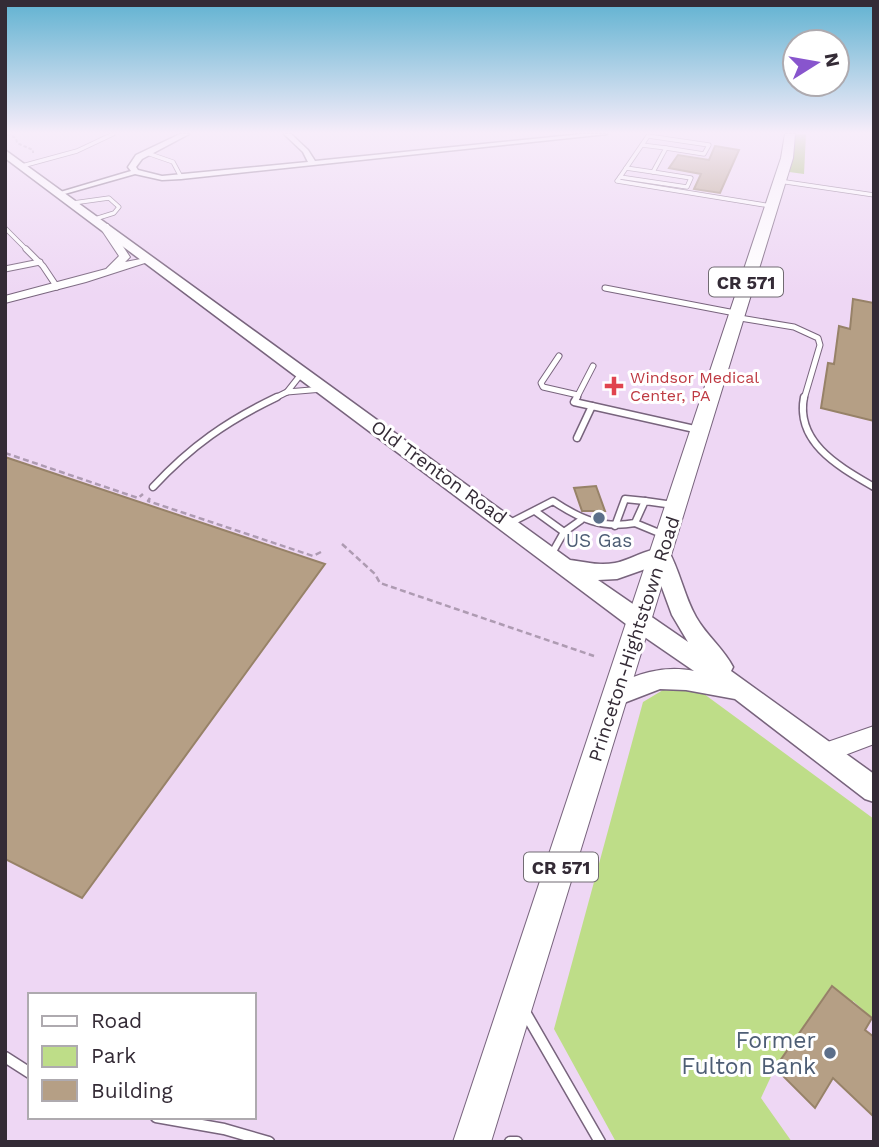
<svg xmlns="http://www.w3.org/2000/svg" width="879" height="1147" font-family="'Work Sans',sans-serif">
<style>
.green{fill:#bedd88}
.forest{fill:#98b95a}
.building{fill:#b59f85;stroke:#978268;stroke-width:2}
.lines{fill:none;stroke-linecap:round;stroke-linejoin:round}
.service-far3-casing{stroke:#78647d;stroke-width:5}
.service-far2-casing{stroke:#78647d;stroke-width:7}
.service-far1-casing{stroke:#78647d;stroke-width:9}
.service-casing{stroke:#78647d;stroke-width:13}
.minor-casing{stroke:#78647d;stroke-width:3}
.tertiary-casing{stroke:#78647d;stroke-width:2}
.secondary-casing{stroke:#78647d;stroke-width:3}
.primary-casing{stroke:#78647d;stroke-width:2}
.path-far1{stroke:#ae9bb2;stroke-width:2;stroke-dasharray:3.5 2;stroke-linecap:butt}
.path{stroke:#ae9bb2;stroke-width:2.5;stroke-dasharray:6 3.5;stroke-linecap:butt}
.service-far3{stroke:#fff;stroke-width:3.5}
.service-far2{stroke:#fff;stroke-width:5}
.service-far1{stroke:#fff;stroke-width:6}
.service{stroke:#fff;stroke-width:10}
.minor{fill:#fff;fill-rule:evenodd}
.tertiary{fill:#fff;fill-rule:evenodd}
.secondary{fill:#fff;fill-rule:evenodd}
.primary{fill:#fff;fill-rule:evenodd}
.health-dot{fill:#e0444e;stroke:#fff;stroke-width:2.5}
.service-dot{fill:#5c6f8a;stroke:#fff;stroke-width:2.5}
.labels{text-anchor:middle;dominant-baseline:central;stroke-width:6;stroke-linejoin:round;paint-order:stroke}
.far-health-label{font-size:16px;fill:#be3a42;stroke:#fff;text-anchor:start}
.shield{fill:#fff;stroke:#716b72;stroke-width:2}
.shield-label{font-size:18px;font-weight:bold;fill:#342b36}
.street-label{font-size:19px;fill:#342b36;stroke:#fff}
.service-label{font-size:19px;fill:#4e5e75;stroke:#fff}
.near-service-label{font-size:23px;fill:#4e5e75;stroke:#fff;text-anchor:end}
</style>
<rect width="100%" height="100%" fill="#eed7f4"/>
<polygon class="green" points="663,690 700,691 874,819 874,1017 872,1018 853,1001 851,1004 831,986 775,1068 761,1098 792,1142 616,1142 554,1029 643,702"/>
<polygon class="forest" points="790,134 806,134 804,174 782,171"/>
<g class="building">
<polygon points="715,146 739,150 720,193 694,189 701,174 669,168 678,155 709,160"/>
<polygon points="853,299 874,303 874,421 821,408 828,363 834,364 839,326 850,329"/>
<polygon points="5,457 325,564 82,898 5,859"/>
<polygon points="596,486 605,511 582,511 574,488"/>
<polygon points="832,986 872,1018 865,1030 874,1037 874,1117 833,1078 815,1108 775,1068"/>
</g>
<g class="lines">
<g class="service-far3-casing">
<g id="service-far3">
<polygon points="648,136 709,145 704,154 666,148 653,172 691,178 687,187 620,177"/>
<polyline points="642,145 666,148"/>
<polyline points="147,153 173,162 181,177"/>
<polyline points="22,166 77,151 113,134"/>
<polyline points="626,168 653,172"/>
<polyline points="620,177 617,181 771,206"/>
<polyline points="779,181 874,195"/>
<polyline points="73,203 109,198 119,207 114,213 95,219"/>
<polyline points="5,228 27,250"/>
</g>
</g>
<g class="service-far2-casing">
<g id="service-far2">
<polyline points="26,249 43,266 57,287"/>
<polyline points="5,269 40,262"/>
<polyline points="605,288 735,313"/>
<polyline points="734,317 794,327 818,338 820,345 804,399"/>
<polyline points="559,356 541,383 543,387 578,395"/>
<polyline points="287,392 302,373"/>
<polyline points="273,399 287,392 323,389"/>
<polyline points="576,399 593,366"/>
</g>
</g>
<g class="service-far1-casing">
<g id="service-far1">
<polyline points="577,397 574,402 592,406"/>
<path d="M804 397C795 443 840 467 874 487"/>
<polyline points="577,438 592,406 699,430"/>
<path d="M153 487C191 446 227 421 277 397"/>
<polyline points="535,511 564,532 551,555"/>
<path d="M510 523 553 501C580 519 602 529 635 523L645 501 673 505"/>
<polyline points="635,523 664,535"/>
<polyline points="615,526 625,499 645,501"/>
<polyline points="564,532 581,520"/>
</g>
</g>
<g class="service-casing">
<g id="service">
<polyline points="525,1012 600,1142"/>
<polyline points="5,1057 30,1073"/>
<polyline points="156,1117 224,1129 269,1142"/>
<polyline points="510,1142 517,1142"/>
</g>
</g>
<g class="minor-casing">
<polygon id="minor" points="180,134 189,134 142,159 136,167 138,170 162,176 308,162 303,152 284,134 291,134 308,150 315,161 582,134 607,134 181,179 162,180 135,174 61,195 57,193 131,171 128,167 136,155"/>
</g>
<g class="tertiary-casing">
<g id="tertiary">
<polygon points="100,224 108,224 130,257 125,262 151,257 151,261 86,282 5,303 5,296 106,269 119,256 99,226"/>
<polygon points="874,726 874,744 824,763 816,760 813,753 816,746"/>
</g>
</g>
<g class="secondary-casing">
<path id="secondary" d="M5 150 570 560C585 562 599 566 615 563 632 560 651 545 668 550 680 571 684 596 696 617 706 635 724 649 733 667L731 671 874 774V802L865 799 735 699 686 690 660 689 616 706 607 703 604 696 607 689C636 674 662 665 694 671L630 627 5 158ZM654 566 672 615 688 642 598 580 617 579Z"/>
</g>
<g class="primary-casing">
<polygon id="primary" points="785,134 795,134 793,158 491,1142 453,1142 781,158"/>
</g>
<polyline class="path-far1" points="7,134 16,138 17,143 33,150 33,153"/>
<g class="path">
<polyline points="5,453 138,498 143,494"/>
<polyline points="150,498 148,501 313,556 321,552"/>
<polyline points="342,544 375,574 380,583 594,656"/>
</g>
<use href="#service-far3" class="service-far3"/>
<use href="#service-far2" class="service-far2"/>
<use href="#service-far1" class="service-far1"/>
<use href="#service" class="service"/>
<use href="#minor" class="minor"/>
<use href="#tertiary" class="tertiary"/>
<use href="#secondary" class="secondary"/>
<use href="#primary" class="primary"/>
</g>
<linearGradient id="sky" x2="0" y2="1"><stop stop-color="#60b2d1"/><stop offset="0.45" stop-color="#f7edfa"/><stop offset="1" stop-color="#f7edfa" stop-opacity="0"/></linearGradient>
<rect width="879" height="295" fill="url(#sky)"/>
<path class="health-dot" d="M610.5 375.5h7v7h7v7h-7v7h-7v-7h-7v-7h7z"/>
<g class="service-dot">
<circle cx="599" cy="518" r="7"/>
<circle cx="830" cy="1053" r="7"/>
</g>
<g class="labels">
<g class="far-health-label">
<text x="630" y="377">Windsor Medical<tspan x="630" dy="18">Center, PA</tspan></text>
</g>
<g class="shield">
<rect x="709" y="267.5" width="74" height="29" rx="5"/>
<rect x="524" y="852.5" width="74" height="29" rx="5"/>
</g>
<g class="shield-label">
<text x="746" y="282">CR 571</text>
<text x="561" y="867">CR 571</text>
</g>
<g class="street-label">
<text transform="translate(439 472) rotate(36)">Old Trenton Road</text>
<text transform="translate(634 639) rotate(-72)">Princeton-Hightstown Road</text>
</g>
<g class="service-label">
<text x="599" y="540">US Gas</text>
</g>
<g class="near-service-label">
<text x="816" y="1040">Former<tspan x="816" dy="26">Fulton Bank</tspan></text>
</g>
</g>
<rect width="879" height="1147" fill="none" stroke="#342b36" stroke-width="14"/>
<rect x="28" y="993" width="228" height="126" fill="#ffffff" stroke="#aeaaaf" stroke-width="2"/>
<rect x="42" y="1016" width="35" height="10" fill="#ffffff" stroke="#aeaaaf" stroke-width="2"/>
<text x="91" y="1028" font-size="21" fill="#342b36">Road</text>
<rect x="42" y="1046" width="35" height="21" fill="#bedd88" stroke="#aeaaaf" stroke-width="2"/>
<text x="91" y="1063" font-size="21" fill="#342b36">Park</text>
<rect x="42" y="1080" width="35" height="21" fill="#b59f85" stroke="#aeaaaf" stroke-width="2"/>
<text x="91" y="1098" font-size="21" fill="#342b36">Building</text>
<g transform="translate(816 63) rotate(79)"><circle r="33" fill="#ffffff" stroke="#aeaaaf" stroke-width="2"/>
<path d="M0-5L12 26L0 18L-12 26Z" fill="#8855cd"/>
<text y="-10" font-size="19" font-weight="bold" text-anchor="middle" fill="#342b36">N</text>
</g>
</svg>
